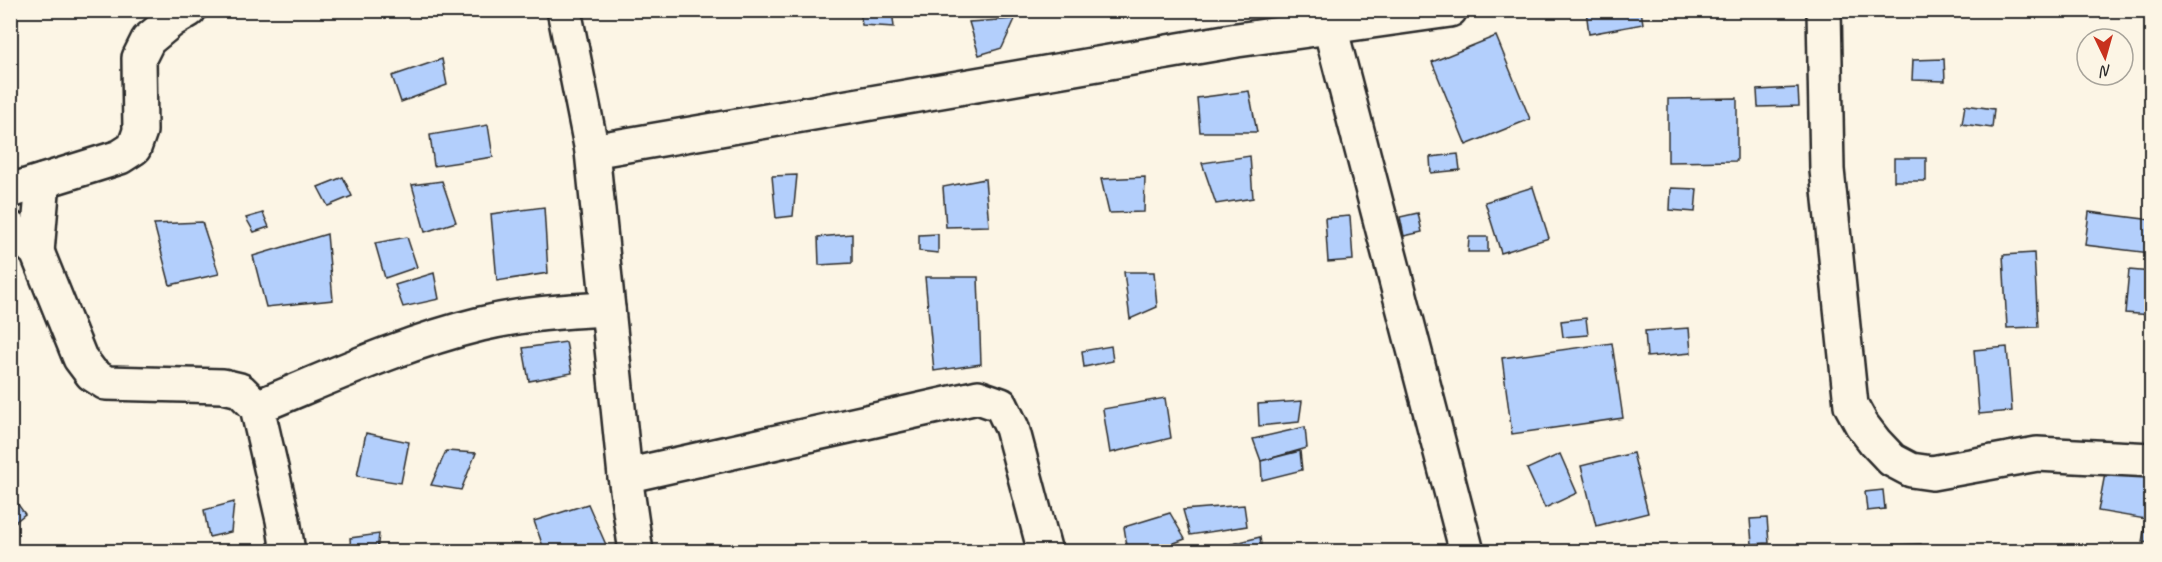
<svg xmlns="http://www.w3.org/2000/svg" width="2162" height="562" font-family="Caveat,sans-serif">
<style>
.building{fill:#b3cffc;stroke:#2b2b2b;stroke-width:1.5}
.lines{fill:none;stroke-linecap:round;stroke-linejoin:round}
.minor-casing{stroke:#2b2b2b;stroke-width:38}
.minor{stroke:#fcf5e5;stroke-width:33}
</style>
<rect width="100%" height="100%" fill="#fcf5e5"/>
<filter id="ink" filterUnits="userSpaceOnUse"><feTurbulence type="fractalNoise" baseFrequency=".0167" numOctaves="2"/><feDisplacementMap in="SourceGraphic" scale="12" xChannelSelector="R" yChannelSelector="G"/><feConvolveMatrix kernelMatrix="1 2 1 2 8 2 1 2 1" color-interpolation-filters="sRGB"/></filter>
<g filter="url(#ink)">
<g class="building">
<polygon points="860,10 892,10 894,27 862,25"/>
<polygon points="1586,10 1641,10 1643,24 1589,34"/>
<polygon points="1015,19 1002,48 979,55 969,22"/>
<polygon points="1496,36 1530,119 1466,145 1432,62"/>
<polygon points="442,59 447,85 401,102 392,76"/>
<polygon points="1944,59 1945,81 1912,80 1913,60"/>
<polygon points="1798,88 1799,106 1758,107 1757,90"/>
<polygon points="1249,91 1257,132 1200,132 1197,98"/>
<polygon points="1737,98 1737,161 1668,162 1668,99"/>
<polygon points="1965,105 1994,109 1992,128 1962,124"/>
<polygon points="488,125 493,157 434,166 430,135"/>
<polygon points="1458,154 1460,170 1431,173 1430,157"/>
<polygon points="1250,156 1253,198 1216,204 1202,163"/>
<rect x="1894" y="158" width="32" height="23"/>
<polygon points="797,175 793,216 776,218 772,176"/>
<polygon points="343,177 352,196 328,206 318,187"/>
<polygon points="1145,177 1144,212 1109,213 1101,179"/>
<polygon points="985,179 989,226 946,227 943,187"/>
<polygon points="442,181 456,222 425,232 412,185"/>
<polygon points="1533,187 1549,238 1501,253 1485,202"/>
<polygon points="1671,188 1697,189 1695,212 1670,210"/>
<polygon points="544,207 548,273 497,281 491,214"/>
<polygon points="2089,212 2152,220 2150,253 2085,245"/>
<polygon points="263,213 269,227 254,232 246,218"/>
<polygon points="1418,213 1422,232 1404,236 1400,217"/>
<polygon points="1350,216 1353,260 1328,262 1325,218"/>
<polygon points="202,222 219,274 170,285 154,224"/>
<polygon points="327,234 333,300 266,307 253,256"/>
<polygon points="852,234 852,263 819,265 818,237"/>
<polygon points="938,234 938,253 919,251 919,235"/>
<polygon points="407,237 417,267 385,278 375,243"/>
<polygon points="1469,237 1488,237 1488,252 1468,252"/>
<polygon points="2034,253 2038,327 2007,328 2003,255"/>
<polygon points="2129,270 2152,272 2152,315 2125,313"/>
<polygon points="1124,272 1154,272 1157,307 1130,319"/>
<polygon points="434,273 439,299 403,307 395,285"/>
<polygon points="925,277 978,277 981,364 934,371"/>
<polygon points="1586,318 1588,335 1563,337 1561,321"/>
<polygon points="1689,328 1691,353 1647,357 1645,331"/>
<polygon points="566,342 572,373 529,381 523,348"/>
<polygon points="1612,343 1623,418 1512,434 1502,358"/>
<polygon points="1111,346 1113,361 1084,367 1082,351"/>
<polygon points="2007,347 2012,411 1979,414 1974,350"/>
<polygon points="1165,398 1171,438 1110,453 1103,409"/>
<polygon points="1302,401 1299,422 1259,426 1258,404"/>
<polygon points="1305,427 1307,448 1261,461 1253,439"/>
<polygon points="366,433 409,442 401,483 357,476"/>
<polygon points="446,451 476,453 461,490 431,485"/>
<polygon points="1300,451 1302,470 1262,480 1261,461"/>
<polygon points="1633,453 1648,513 1596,526 1581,466"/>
<polygon points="1560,454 1577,493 1545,508 1527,469"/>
<polygon points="2106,468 2152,476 2152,543 2142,542 2146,519 2098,511"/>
<polygon points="1883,490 1885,509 1867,511 1865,492"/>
<polygon points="14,499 25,514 10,526 10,502"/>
<polygon points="234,502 231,532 209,537 204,510"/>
<polygon points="588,504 607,547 595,552 545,552 534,521"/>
<polygon points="1244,505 1247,526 1190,535 1183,510"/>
<polygon points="1170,513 1185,539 1150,552 1128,552 1124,527"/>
<polygon points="1767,518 1769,543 1752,544 1750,519"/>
<polygon points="379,534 377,552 351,552 350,538"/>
<polygon points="1260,537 1262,552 1230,552 1228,545"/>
<polygon points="1921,544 1921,552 1868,552 1867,546"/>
</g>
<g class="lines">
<g class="minor-casing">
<g id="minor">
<polyline points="564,10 592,151 625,476 636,552"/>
<polyline points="1824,10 1827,170 1851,405 1862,425 1875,442 1892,460 1911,470 1932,473 2037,454 2152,460"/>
<polyline points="1330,27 1467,552"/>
<polyline points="592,151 1237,40 1450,10"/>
<polyline points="10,191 120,157 134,148 140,131 139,58 148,40 172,20 189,10"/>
<polyline points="10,228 37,252 80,358 92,374 106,383 223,386 240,390 257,407 283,520 288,552"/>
<polyline points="37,252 43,181"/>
<path d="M257 407C330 377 403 343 481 324 522 314 565 311 608 309"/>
<polyline points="625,476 978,397 1001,405 1012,428 1045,552"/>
</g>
</g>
<use href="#minor" class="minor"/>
</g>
</g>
<rect width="2162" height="562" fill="none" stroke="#fcf5e5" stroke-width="36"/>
<rect x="18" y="18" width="2126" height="526" fill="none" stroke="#2b2b2b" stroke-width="2" filter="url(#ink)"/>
<g transform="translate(2105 57) rotate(175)"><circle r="28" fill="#fcf5e5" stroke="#a8a49b" stroke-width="1.5"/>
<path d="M0-4.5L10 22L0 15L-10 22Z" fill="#c8321e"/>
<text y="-9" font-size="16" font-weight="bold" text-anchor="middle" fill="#2b2b2b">N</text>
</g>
</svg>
